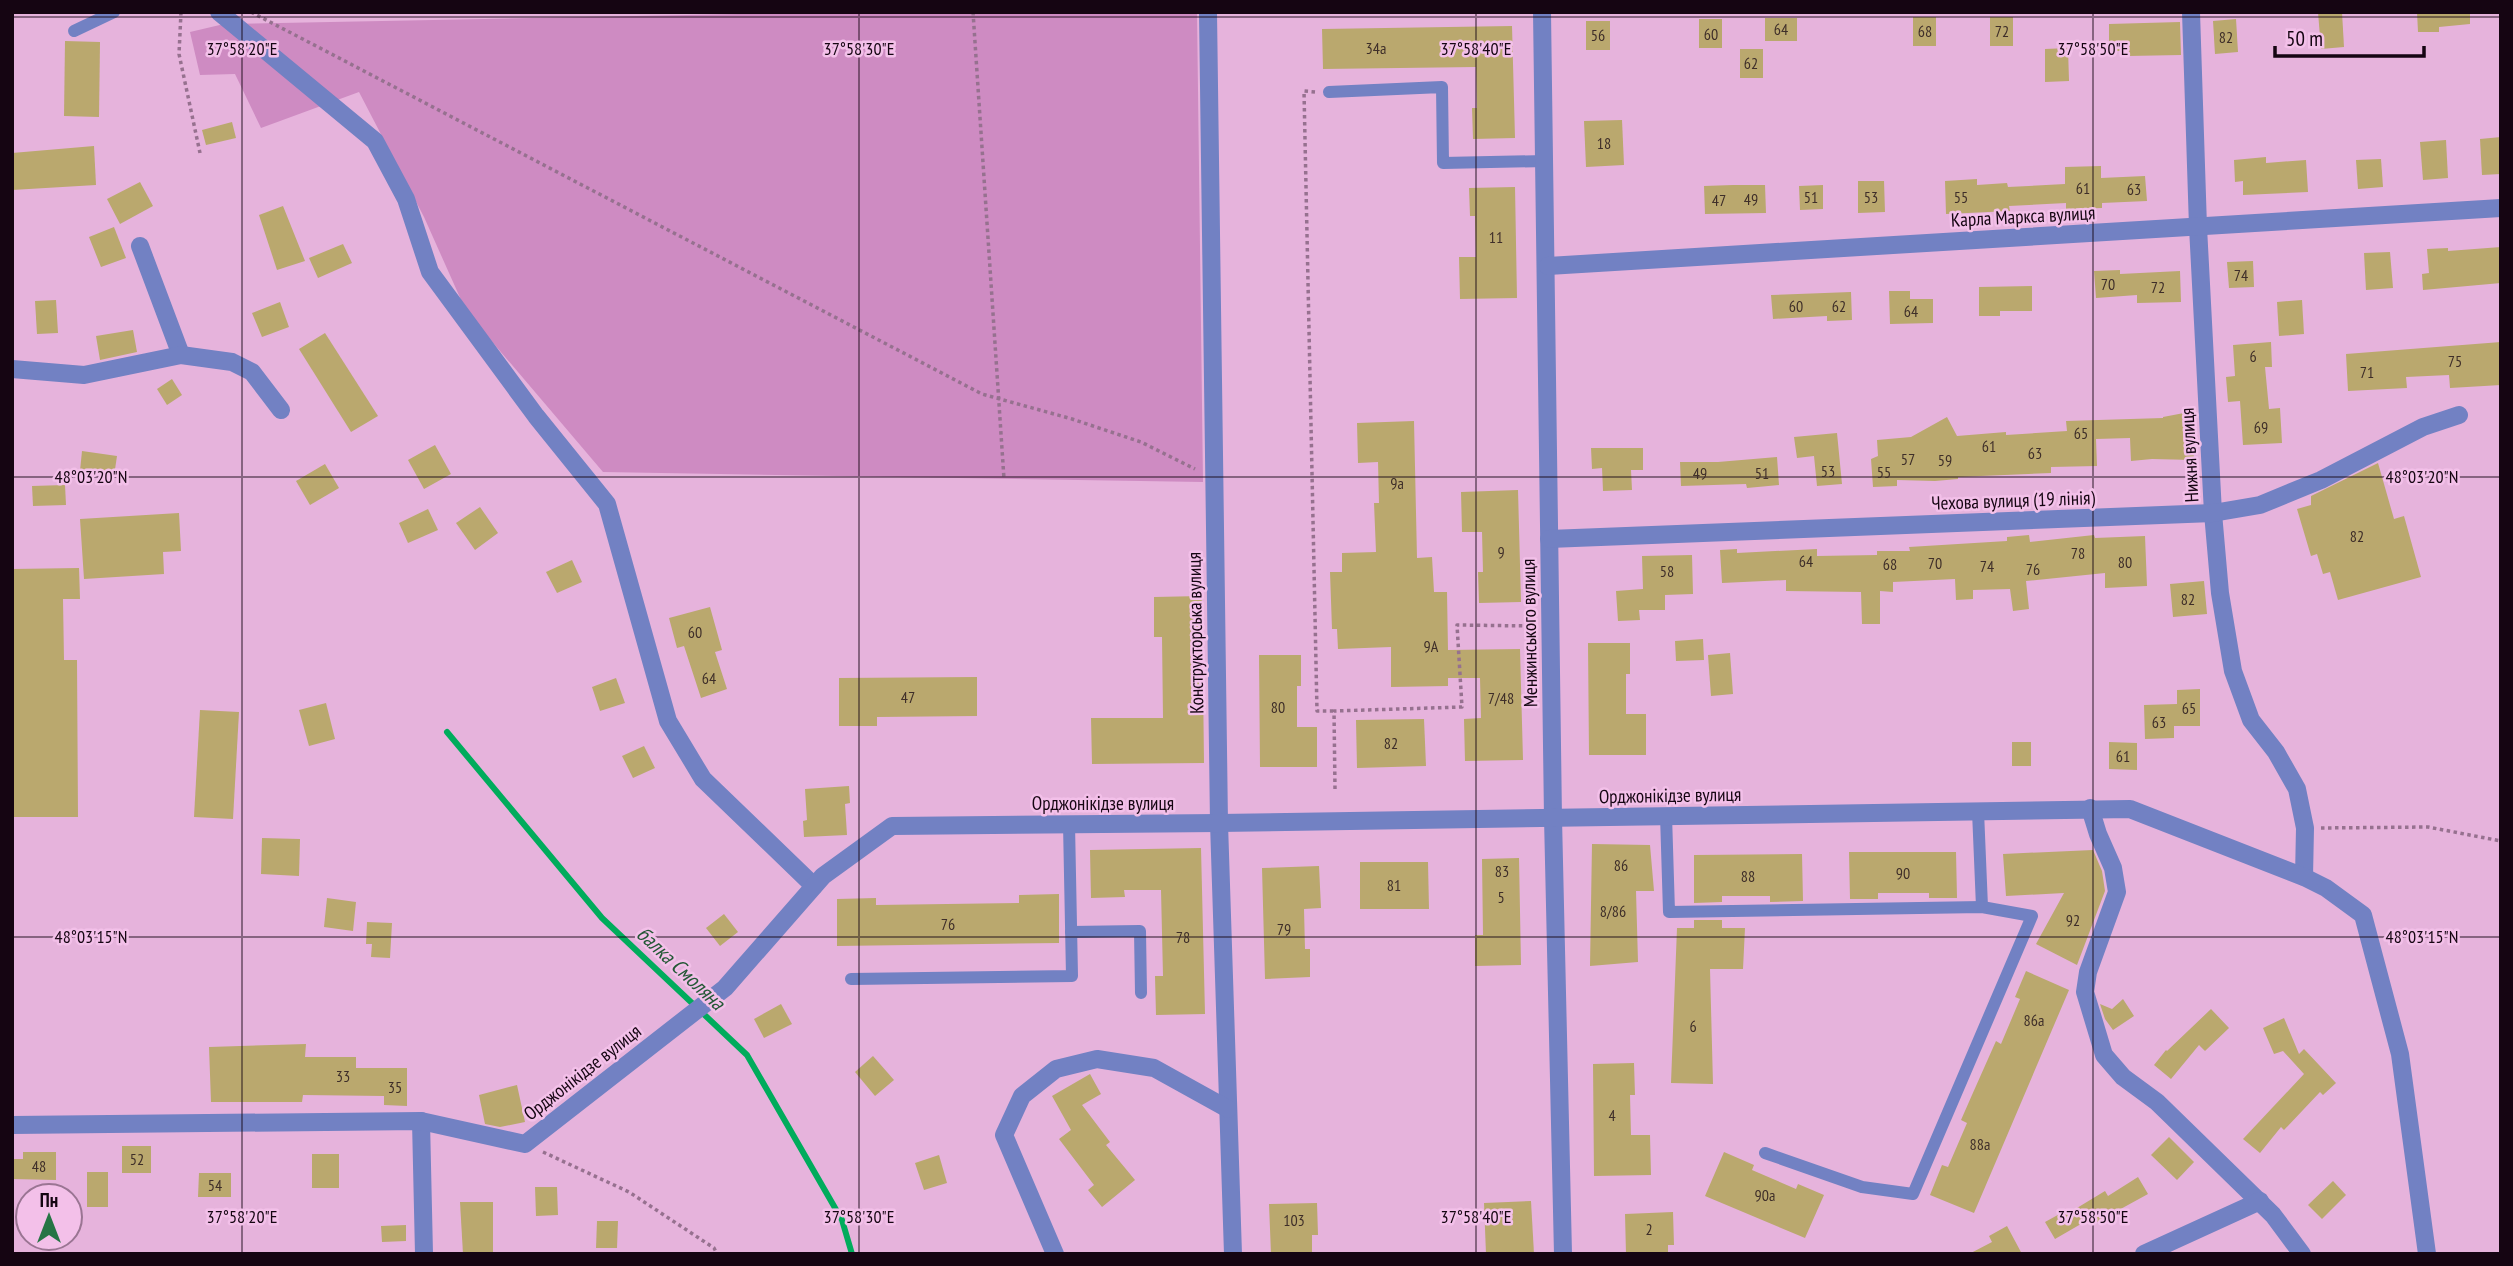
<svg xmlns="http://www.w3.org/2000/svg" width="2513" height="1266" font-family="'PT Sans Narrow',sans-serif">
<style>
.green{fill:#ce8bc2}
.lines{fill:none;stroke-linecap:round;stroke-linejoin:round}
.stream{stroke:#00ac5c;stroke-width:6}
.building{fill:#baa86e}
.path{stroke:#96718f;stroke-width:3.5;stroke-dasharray:3.5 3.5;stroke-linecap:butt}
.service{stroke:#7281c3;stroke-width:12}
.minor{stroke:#7281c3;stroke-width:18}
.ticks{fill:none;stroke:#150512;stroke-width:2;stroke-opacity:0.45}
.labels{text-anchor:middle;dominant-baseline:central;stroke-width:5;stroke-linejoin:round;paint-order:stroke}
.number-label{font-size:16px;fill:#3e2e29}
.street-label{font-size:19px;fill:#150512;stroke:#f3c0e9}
.water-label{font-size:21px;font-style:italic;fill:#245836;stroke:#f3c0e9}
.ticks-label{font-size:18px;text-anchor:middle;fill:#150512;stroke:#f3c0e9;stroke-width:5;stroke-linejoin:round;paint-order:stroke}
</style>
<rect width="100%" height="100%" fill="#e6b3dc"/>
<polygon class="green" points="847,12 1197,12 1203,482 603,472 466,311 424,217 359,92 261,128 235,74 200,75 190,32 224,24"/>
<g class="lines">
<polyline class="stream" points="447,732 602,918 747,1055 842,1220 852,1254"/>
</g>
<g class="building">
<polygon points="2318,12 2342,12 2344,47 2321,49"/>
<polygon points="2417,12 2470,12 2470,24 2439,27 2439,32 2418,32"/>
<rect x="1913" y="17" width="23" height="29"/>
<rect x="1990" y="17" width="23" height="29"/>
<rect x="1765" y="18" width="32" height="23"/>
<rect x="1699" y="19" width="23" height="29"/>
<polygon points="2236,19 2238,52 2215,54 2213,21"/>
<rect x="1586" y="21" width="24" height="29"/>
<polygon points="2180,22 2181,55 2128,56 2128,51 2109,51 2109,24"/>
<polygon points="1512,26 1515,138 1473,139 1472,108 1477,108 1476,67 1323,69 1322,29"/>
<polygon points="65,41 100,42 99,117 64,116"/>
<polygon points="2068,48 2069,81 2045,82 2045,49"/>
<rect x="1740" y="49" width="23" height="29"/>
<polygon points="1622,120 1624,165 1586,167 1584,121"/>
<polygon points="232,122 236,138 206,145 202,130"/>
<polygon points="2501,137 2501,174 2482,175 2480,139"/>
<polygon points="2446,140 2448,178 2423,180 2420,142"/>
<polygon points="94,146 96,185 12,190 12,153"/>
<polygon points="2266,157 2266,163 2306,160 2308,192 2243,195 2243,181 2235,182 2234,160"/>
<polygon points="2381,159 2383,187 2358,189 2356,160"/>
<polygon points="2101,166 2101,178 2145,176 2147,201 2102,203 2102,208 2066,209 2066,203 2009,206 2010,211 1946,214 1945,181 1977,179 1977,185 2007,183 2008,187 2065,184 2065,167"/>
<polygon points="1858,181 1884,181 1885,212 1858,213"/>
<polygon points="140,182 153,206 120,224 107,199"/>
<polygon points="1733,185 1765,185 1766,213 1705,214 1704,186"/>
<polygon points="1823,185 1823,209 1800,210 1799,186"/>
<polygon points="1515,187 1517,298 1460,299 1459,257 1476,257 1475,216 1470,216 1469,188"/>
<polygon points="283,206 305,261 277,270 259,215"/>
<polygon points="114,227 126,258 101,267 89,237"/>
<polygon points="343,244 352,263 318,278 309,258"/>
<polygon points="2501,247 2501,283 2423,290 2422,274 2429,273 2427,249 2448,248 2448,251"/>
<polygon points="2390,252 2393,288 2366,290 2364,253"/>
<polygon points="2253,261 2254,287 2229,288 2227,262"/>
<polygon points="2120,270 2120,274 2180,271 2181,302 2137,303 2137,295 2096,298 2094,271"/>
<polygon points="2032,286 2032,311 2000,311 2000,316 1979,316 1979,287"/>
<polygon points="1889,291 1910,291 1910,299 1933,299 1933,323 1890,324"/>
<polygon points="1851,292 1852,320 1827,321 1827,316 1773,319 1771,295"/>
<polygon points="56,300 58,333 37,334 35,301"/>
<polygon points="2302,300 2304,334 2279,336 2277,302"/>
<polygon points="280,302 289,327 262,337 252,313"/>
<polygon points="133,330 137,352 100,360 96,336"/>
<polygon points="325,333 378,416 351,432 299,349"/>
<polygon points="2271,342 2272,367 2265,367 2269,409 2280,408 2282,443 2243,445 2240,401 2228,402 2226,377 2235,376 2233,345"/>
<polygon points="2501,342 2501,385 2450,388 2449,375 2406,377 2407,388 2348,391 2346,354"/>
<polygon points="172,379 182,395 167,405 157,389"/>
<polygon points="2184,413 2185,417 2191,415 2194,460 2152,459 2131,461 2130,438 2096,439 2097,466 2051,467 2051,473 1958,477 1958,479 1935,481 1897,480 1897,486 1873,487 1871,459 1878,456 1877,440 1911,437 1947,417 1957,436 2006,432 2006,435 2067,431 2066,421 2163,418 2163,417"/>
<polygon points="1414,421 1417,558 1432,557 1434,592 1447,592 1448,650 1520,649 1523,760 1465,761 1464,719 1481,718 1480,678 1448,678 1448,686 1391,687 1391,647 1338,649 1337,629 1332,629 1330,572 1342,572 1342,553 1376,552 1374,503 1379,503 1378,462 1358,463 1357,423"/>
<polygon points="1837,433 1842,484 1817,486 1814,456 1797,458 1794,437"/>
<polygon points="435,445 451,474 424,489 408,460"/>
<polygon points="1591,448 1643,448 1643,470 1631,470 1632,490 1603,491 1602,468 1592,469"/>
<polygon points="82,451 117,456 114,476 80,471"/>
<polygon points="1777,457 1779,485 1747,488 1746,484 1681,486 1680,462 1718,462"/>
<polygon points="2378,463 2394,519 2404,516 2421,577 2338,600 2330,572 2323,574 2317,554 2311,556 2297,509 2311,505 2311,496"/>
<polygon points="325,464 339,488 310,505 296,481"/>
<polygon points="65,485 66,505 33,506 32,486"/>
<polygon points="1518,490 1521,602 1479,603 1478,572 1483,572 1482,532 1462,532 1461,492"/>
<polygon points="480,507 498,533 475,550 456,523"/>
<polygon points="428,509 438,530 408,543 399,523"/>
<polygon points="179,513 181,551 163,552 164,574 84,579 80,519"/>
<polygon points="2029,535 2030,542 2094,535 2095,538 2145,536 2147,586 2105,588 2105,573 2026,581 2029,609 2013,611 2010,589 1973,590 1973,599 1956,600 1955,579 1893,582 1893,592 1880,591 1880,624 1862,624 1861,592 1786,591 1786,580 1722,583 1720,550 1737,549 1737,553 1817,549 1817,556 1877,555 1877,551 1910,551 1909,547 2007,541 2007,537"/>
<polygon points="1692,555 1693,594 1665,595 1665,610 1639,610 1640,620 1618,621 1616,591 1643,589 1642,556"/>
<polygon points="572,560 582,582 557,593 546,572"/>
<polygon points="79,568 80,599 63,599 64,660 77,660 78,817 12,817 12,569"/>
<polygon points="2204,581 2207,614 2173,617 2170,584"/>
<polygon points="1202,596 1204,763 1092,764 1091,718 1163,718 1162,637 1154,637 1154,597"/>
<polygon points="710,607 722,650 715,652 727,689 701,698 684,646 677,648 669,618"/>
<polygon points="1703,639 1704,660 1676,661 1675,641"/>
<polygon points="1588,643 1630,643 1630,674 1626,674 1626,714 1646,714 1646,755 1589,755"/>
<polygon points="1730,653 1733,694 1711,696 1708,655"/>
<polygon points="1259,655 1301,655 1301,686 1297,686 1297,727 1317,727 1317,767 1260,767"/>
<polygon points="977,677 977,716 877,717 877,726 839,726 839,678"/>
<polygon points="616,678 625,703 600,711 592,687"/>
<polygon points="2200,689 2200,726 2174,726 2174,738 2145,739 2144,705 2177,704 2177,690"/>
<polygon points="326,703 335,739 309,746 299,710"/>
<polygon points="200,710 239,712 233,819 194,817"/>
<polygon points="1424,719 1426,766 1357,768 1356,720"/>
<rect x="2012" y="742" width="19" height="24"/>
<polygon points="2109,742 2137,743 2137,770 2109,769"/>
<polygon points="644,746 655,768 633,778 622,756"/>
<polygon points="849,786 850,803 845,804 847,835 804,837 803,821 807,820 805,789"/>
<polygon points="262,838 300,839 299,876 261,874"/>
<polygon points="1592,844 1650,845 1654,891 1636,891 1638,962 1590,966"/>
<polygon points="1201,848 1205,1014 1156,1015 1155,976 1163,976 1161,890 1124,890 1125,897 1091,898 1090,850"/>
<polygon points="2093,850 2102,871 2105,891 2077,965 2036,944 2064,893 2006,896 2003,854"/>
<polygon points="1849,852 1956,852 1957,898 1929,898 1929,893 1878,893 1878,899 1850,899"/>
<polygon points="1802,854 1803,901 1770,902 1770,896 1722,896 1722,902 1694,903 1694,855"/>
<polygon points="1519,858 1521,965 1475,966 1475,935 1483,935 1482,859"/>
<polygon points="1360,862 1428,862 1429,909 1360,909"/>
<polygon points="1319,866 1321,908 1304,909 1305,949 1310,949 1310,977 1265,979 1262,868"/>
<polygon points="1059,894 1059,943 837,946 837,899 876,898 876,905 1019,903 1019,895"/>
<polygon points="327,898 356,902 353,931 324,927"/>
<polygon points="724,914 738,932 720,946 706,928"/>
<polygon points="1694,920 1722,920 1722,928 1745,928 1743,969 1710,969 1713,1084 1671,1083 1677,928 1694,928"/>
<polygon points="367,922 392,923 390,958 371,957 372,944 366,944"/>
<polygon points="2026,971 2069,990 1974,1213 1930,1195 1942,1165 1948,1167 1967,1123 1961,1120 1972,1095 1996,1041 2001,1044 2020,999 2015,997"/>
<polygon points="2123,999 2134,1016 2113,1030 2105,1019 2100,1004 2112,1009"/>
<polygon points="781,1004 792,1024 764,1038 754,1019"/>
<polygon points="2211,1009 2229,1028 2205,1051 2199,1045 2171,1079 2154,1065 2166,1050 2167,1051"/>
<polygon points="2284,1018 2299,1054 2304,1049 2336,1083 2323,1095 2320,1092 2284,1130 2281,1127 2260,1153 2243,1139 2304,1074 2283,1051 2274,1054 2263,1028"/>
<polygon points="306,1044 305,1057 356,1057 356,1068 407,1068 407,1106 384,1105 384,1096 303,1095 302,1102 211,1102 209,1047"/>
<polygon points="873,1056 894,1080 875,1096 855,1072"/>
<polygon points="1634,1063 1635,1095 1630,1095 1631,1135 1650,1135 1651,1175 1594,1176 1593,1064"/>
<polygon points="1090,1074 1101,1094 1082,1105 1110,1142 1106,1145 1135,1180 1102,1207 1088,1190 1094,1185 1059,1139 1071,1130 1052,1096"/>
<polygon points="517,1085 525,1122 500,1127 485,1124 479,1095"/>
<polygon points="2169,1137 2194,1162 2177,1180 2151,1155"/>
<rect x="122" y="1146" width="29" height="27"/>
<polygon points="23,1152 56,1152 56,1180 12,1179 12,1159 23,1159"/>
<polygon points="1724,1152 1754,1165 1752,1170 1796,1189 1798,1184 1824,1195 1805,1238 1705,1196"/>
<rect x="312" y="1154" width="27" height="34"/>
<polygon points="939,1155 947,1183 924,1190 915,1163"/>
<rect x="87" y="1172" width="21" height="35"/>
<polygon points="199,1173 231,1173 231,1197 198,1197"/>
<polygon points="2138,1177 2148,1194 2097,1222 2093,1217 2055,1239 2045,1222 2065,1211 2067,1214 2105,1191 2108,1196"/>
<polygon points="2333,1181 2346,1195 2322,1219 2308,1205"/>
<polygon points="535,1187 557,1187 558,1215 536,1216"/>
<polygon points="1531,1201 1534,1254 1486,1254 1484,1203"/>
<polygon points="460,1202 493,1202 493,1254 463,1254"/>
<polygon points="1317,1203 1318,1235 1312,1235 1312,1254 1271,1254 1269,1204"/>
<polygon points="1673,1212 1674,1245 1668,1245 1668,1254 1626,1254 1625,1214"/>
<polygon points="597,1221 618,1221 617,1248 596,1248"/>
<polygon points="406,1225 406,1241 382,1242 381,1226"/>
<polygon points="2007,1226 2022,1254 1969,1254 1992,1242 1989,1236"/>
</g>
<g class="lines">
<g class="path">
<polyline points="181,12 179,54 200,153"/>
<polyline points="251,12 982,394 1072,419 1141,442 1195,469"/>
<polyline points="973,12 1004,479"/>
<polyline points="1315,92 1304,91 1317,711 1334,711"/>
<polyline points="1335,789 1334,711 1462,707 1457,625 1532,626"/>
<polyline points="2321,828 2428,827 2501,841"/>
<polyline points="543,1152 629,1192 714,1248 717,1254"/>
</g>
<g class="service">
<polyline points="74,31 114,12"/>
<polyline points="1329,92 1442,87 1443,163 1545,161"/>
<polyline points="1978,811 1982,907"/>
<polyline points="1666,815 1669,912 1982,907 2032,916 1913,1194 1862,1187 1765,1153"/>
<polyline points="1071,932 1140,931 1141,993"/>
<polyline points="851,979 1072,976 1069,824"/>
</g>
<g class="minor">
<polyline points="219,12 375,141 406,199 430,272 536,416 607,504 668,721 703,779 814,886"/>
<polyline points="1208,12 1219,823 1233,1254"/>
<polyline points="1542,12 1553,818 1563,1254"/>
<polyline points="2191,12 2198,227 2213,513 2220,593 2233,671 2251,720 2276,752 2297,789 2305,828 2304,877"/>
<polyline points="140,246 181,355"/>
<polyline points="1548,266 2501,208"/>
<polyline points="12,369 84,375 181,355 232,362 252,372 281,410"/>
<polyline points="1549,539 2213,513 2260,505 2321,480 2423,427 2459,415"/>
<polyline points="2090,808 2098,834 2113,868 2117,892 2088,972 2085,992 2104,1055 2123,1077 2157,1102 2273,1215 2302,1254"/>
<polyline points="421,1121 424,1254"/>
<polyline points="12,1125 421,1121 525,1144 725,988 823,876 892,826 1219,823 2130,809 2304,877 2326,888 2363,915 2400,1054 2427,1254"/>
<polyline points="1055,1254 1004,1135 1022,1096 1056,1069 1097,1059 1154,1068 1228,1109"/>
<polyline points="2144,1254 2260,1201"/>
</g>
</g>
<path class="ticks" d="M242 12V1254M859 12V1254M1476 12V1254M2093 12V1254M12 17H2501M12 477H2501M12 937H2501"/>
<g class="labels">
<g class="number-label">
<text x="1781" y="29">64</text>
<text x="1925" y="31">68</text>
<text x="2002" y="31">72</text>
<text x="1711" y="34">60</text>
<text x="1598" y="35">56</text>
<text x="2226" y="37">82</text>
<text x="1376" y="48">34а</text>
<text x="1751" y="63">62</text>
<text x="1604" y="143">18</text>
<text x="2083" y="188">61</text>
<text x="2134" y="189">63</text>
<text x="1811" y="197">51</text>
<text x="1871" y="197">53</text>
<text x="1961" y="197">55</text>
<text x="1751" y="199">49</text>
<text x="1719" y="200">47</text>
<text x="1496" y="237">11</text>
<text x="2241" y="275">74</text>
<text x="2108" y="284">70</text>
<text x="2158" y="287">72</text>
<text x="1796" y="306">60</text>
<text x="1839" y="306">62</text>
<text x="1911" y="311">64</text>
<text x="2253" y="356">6</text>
<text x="2455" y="361">75</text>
<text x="2367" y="372">71</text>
<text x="2261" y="427">69</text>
<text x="2081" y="433">65</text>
<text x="1989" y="446">61</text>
<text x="2035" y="453">63</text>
<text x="1908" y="459">57</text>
<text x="1945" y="460">59</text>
<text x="1828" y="471">53</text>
<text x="1884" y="472">55</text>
<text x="1700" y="473">49</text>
<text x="1762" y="473">51</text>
<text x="1397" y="483">9а</text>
<text x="2357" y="536">82</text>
<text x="1501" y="552">9</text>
<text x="2078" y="553">78</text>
<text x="1806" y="561">64</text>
<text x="2125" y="562">80</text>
<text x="1935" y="563">70</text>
<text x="1890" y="564">68</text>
<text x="1987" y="566">74</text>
<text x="2033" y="569">76</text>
<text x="1667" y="571">58</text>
<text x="2188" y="599">82</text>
<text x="695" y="632">60</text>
<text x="1431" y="646">9А</text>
<text x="709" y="678">64</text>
<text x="908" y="697">47</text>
<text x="1501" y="698">7/48</text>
<text x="1278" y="707">80</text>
<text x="2189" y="708">65</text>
<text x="2159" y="722">63</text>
<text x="1391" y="743">82</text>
<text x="2123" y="756">61</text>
<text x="1621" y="865">86</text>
<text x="1502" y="871">83</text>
<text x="1903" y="873">90</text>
<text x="1748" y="876">88</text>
<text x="1394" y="885">81</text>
<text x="1501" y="897">5</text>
<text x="1613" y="911">8/86</text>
<text x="2073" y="920">92</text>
<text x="948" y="924">76</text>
<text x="1284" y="929">79</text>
<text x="1183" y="937">78</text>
<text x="2034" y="1020">86а</text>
<text x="1693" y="1026">6</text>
<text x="343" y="1076">33</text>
<text x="395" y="1087">35</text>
<text x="1612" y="1115">4</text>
<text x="1980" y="1144">88а</text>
<text x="137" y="1159">52</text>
<text x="39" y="1166">48</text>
<text x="215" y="1185">54</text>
<text x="1765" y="1195">90а</text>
<text x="1294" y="1220">103</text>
<text x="1649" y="1229">2</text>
</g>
<g class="street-label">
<text transform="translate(2023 216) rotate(-3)">Карла Маркса вулиця</text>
<text transform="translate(2189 455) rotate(-93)">Нижня вулиця</text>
<text transform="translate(2013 500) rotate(-2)">Чехова вулиця (19 лiнiя)</text>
<text transform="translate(1195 633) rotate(-91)">Конструкторська вулиця</text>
<text transform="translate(1529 633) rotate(-91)">Менжинського вулиця</text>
<text transform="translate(1670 795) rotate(-1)">Орджонікідзе вулиця</text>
<text x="1103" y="803">Орджонікідзе вулиця</text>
<text transform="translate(582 1072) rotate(-38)">Орджонікідзе вулиця</text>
</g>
<g class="water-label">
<text transform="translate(681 968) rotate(43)">балка Смоляна</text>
</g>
</g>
<g class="ticks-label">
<text x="242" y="55">37°58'20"E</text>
<text x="859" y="55">37°58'30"E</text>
<text x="1476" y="55">37°58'40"E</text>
<text x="2093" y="55">37°58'50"E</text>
<text x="91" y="483">48°03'20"N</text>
<text x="2422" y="483">48°03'20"N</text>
<text x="91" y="943">48°03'15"N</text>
<text x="2422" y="943">48°03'15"N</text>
<text x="242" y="1223">37°58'20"E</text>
<text x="859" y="1223">37°58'30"E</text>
<text x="1476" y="1223">37°58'40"E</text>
<text x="2093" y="1223">37°58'50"E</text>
</g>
<rect width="2513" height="1266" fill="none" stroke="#150512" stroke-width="28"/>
<g transform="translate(49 1217)"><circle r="33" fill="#f3c0e9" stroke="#9a7593" stroke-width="2"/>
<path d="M0-5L12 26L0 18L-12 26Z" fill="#267545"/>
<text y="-10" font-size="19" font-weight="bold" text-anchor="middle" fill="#150512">Пн</text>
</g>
<path d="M2275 46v10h149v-10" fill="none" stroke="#150512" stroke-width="3.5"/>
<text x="2286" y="46" font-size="21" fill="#150512" stroke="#f3c0e9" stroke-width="5" paint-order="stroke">50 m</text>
</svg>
